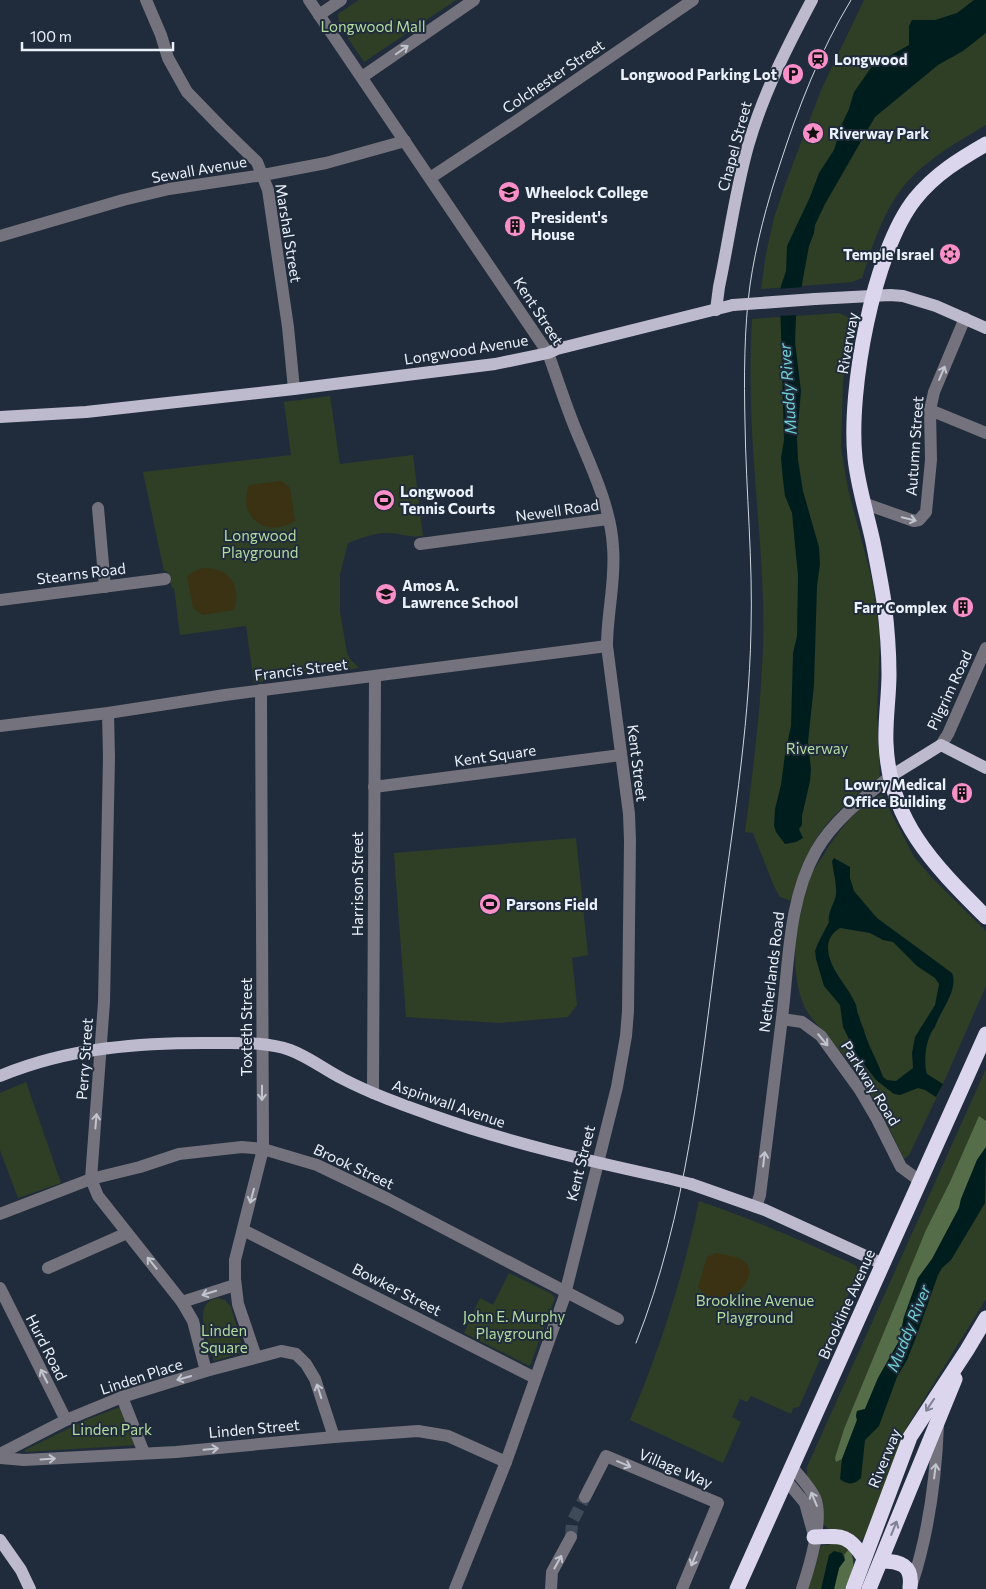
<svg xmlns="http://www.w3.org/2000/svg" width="986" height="1589" font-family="Commissioner,sans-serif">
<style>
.green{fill:#2f3f26}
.forest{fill:#556d48}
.sand{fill:#3a3212}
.water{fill:#001d1e;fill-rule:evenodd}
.pier{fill:#202c3b}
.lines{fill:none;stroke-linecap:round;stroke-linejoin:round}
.minor-tunnel{stroke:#3e4a58;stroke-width:12;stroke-dasharray:12 6;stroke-linecap:butt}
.minor{stroke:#74727c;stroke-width:12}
.major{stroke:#bebacd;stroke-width:12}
.highway{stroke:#dbd6ed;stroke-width:15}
.tram{stroke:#ced5e0;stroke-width:1}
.major-bridge{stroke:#bebacd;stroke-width:12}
.oneway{stroke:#c1c5cf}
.oneway2{stroke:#7e8194}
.labels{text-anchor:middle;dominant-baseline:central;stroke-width:4;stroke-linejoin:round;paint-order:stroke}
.park-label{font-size:15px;fill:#b4dc9f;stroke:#202c3b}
.poi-label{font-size:15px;font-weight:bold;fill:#eaf1fb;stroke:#202c3b;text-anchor:start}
.street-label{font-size:15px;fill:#eaf1fb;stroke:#202c3b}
.water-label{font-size:16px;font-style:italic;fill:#6fd1d4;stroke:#202c3b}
</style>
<rect width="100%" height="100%" fill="#202c3b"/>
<g class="green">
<polygon points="359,0 456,0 364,62 339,25 338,14"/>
<path d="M864 0H986V125C959 141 930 157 908 181 884 208 873 244 862 278L852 282 761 289 766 254 774 218 785 185 821 90Z"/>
<path d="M839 313 851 319 843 381 841 448 848 489 872 580 880 635 877 714 880 777C853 797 825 819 810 850 802 866 796 884 791 901L780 897 774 886 753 833 745 832C753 771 761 709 763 647 765 591 759 534 755 477 751 425 749 371 752 319Z"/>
<path d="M330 396 340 464 413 455 423 536C410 538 397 532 383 533 371 534 359 539 348 543L340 574V612L347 653 350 659 359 668 331 672 327 670 254 683 246 626 180 635 174 588H172L167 571H164L143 472 291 455 284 402Z"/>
<path d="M882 795 914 857 933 879 986 931V986L943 1084 909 1155 904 1159C889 1127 873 1095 852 1066 843 1055 835 1044 826 1034 817 1024 808 1016 803 1003 788 966 797 913 811 876 814 868 820 861 825 853 836 834 861 801 882 795Z"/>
<polygon points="576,838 588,955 572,958 577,1005 568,1017 499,1023 406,1017 394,853"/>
<polygon points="986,1069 986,1299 908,1425 864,1538 861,1541 847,1532 829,1529 823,1524 807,1479 807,1467"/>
<polygon points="26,1082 61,1183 18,1198 0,1150 0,1093"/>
<path d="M699 1201C752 1219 803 1241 855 1265L859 1271 799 1407 793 1408 791 1414 751 1396 747 1402 740 1399 732 1417 741 1422 723 1463 630 1420C660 1349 683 1277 699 1201Z"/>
<polygon points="509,1273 552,1294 555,1298 530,1366 464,1333 480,1298 493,1305"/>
<path d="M218 1298 225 1300 231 1307 244 1352 214 1361C209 1344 190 1302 218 1298Z"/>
<polygon points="123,1406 137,1445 25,1452 25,1450 88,1419"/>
<path d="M837 1543C849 1546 851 1553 854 1564L845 1589H808L821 1546Z"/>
</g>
<g class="forest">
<polygon points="979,1116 986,1121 986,1147 977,1160 961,1199 959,1208 932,1259 918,1278 904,1317 899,1341 878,1378 865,1409 857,1411 856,1416 857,1420 842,1459 836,1462 835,1458 844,1429 926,1230 950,1182"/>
<path d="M849 1549C858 1564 851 1573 845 1589H834L839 1568 845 1557 844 1555Z"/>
</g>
<g class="sand">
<path d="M281 481 290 488 295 521C266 539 237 517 249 485Z"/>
<path d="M203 568C229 568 242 585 234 610L202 615 193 608 187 576 195 571Z"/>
<path d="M716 1253C725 1255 740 1256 746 1263 762 1280 719 1319 698 1287L707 1257Z"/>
</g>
<g class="water">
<polygon points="974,0 986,0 986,33 963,51 938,65 875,117 825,204 815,225 814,233 809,246 796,317 795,342 801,391 797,438 798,460 803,491 819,547 820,564 817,586 814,685 808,742 811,769 810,781 802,816 802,825 799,829 803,838 796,842 785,844 776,832 774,826 775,809 781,785 785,754 791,726 793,653 797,636 798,576 792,513 785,496 783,480 781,458 784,440 780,298 781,286 786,271 787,246 810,197 819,173 834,150 842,124 849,109 854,92 873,65 909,45 909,26 912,20 935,20 957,13"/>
<path d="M834 858 850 867V878L854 891 877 918 952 973C959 990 940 1011 935 1027 926 1037 923 1061 927 1074L943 1084 936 1097 925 1090 918 1088 900 1095 894 1094 876 1080 857 1055 843 1027 840 1005 824 986 816 959 815 951 818 943 829 922C827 913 835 903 836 894 837 884 833 871 832 861ZM840 928 870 933 883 940 893 942 917 966 935 978 939 984 935 1005 915 1037 912 1053 913 1068 896 1081 887 1080 883 1077C878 1062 870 1049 865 1034 864 1028 860 1022 859 1016 857 1013 857 1009 856 1005 848 985 828 969 828 947 828 939 833 932 840 928Z"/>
<path d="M986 1147 985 1203 951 1260 942 1268 938 1275 918 1332 907 1360 897 1377 879 1426 865 1440 861 1478C855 1485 847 1485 840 1479L842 1459 857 1420 856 1416 857 1411 865 1409 878 1378 899 1341 904 1317 918 1278 932 1259 959 1208 961 1199 977 1160Z"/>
<polygon points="834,1551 842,1553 845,1560 839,1568 834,1589 821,1589 829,1555"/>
</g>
<polygon class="pier" points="804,287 799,315 778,316 778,289"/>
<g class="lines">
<polyline class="minor-tunnel" points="571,1537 572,1522 585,1497"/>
<g class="minor">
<polyline points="146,0 161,35 168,58 187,92 221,127 257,162 268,190 288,327 294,389"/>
<path d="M309 0 548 353C557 378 565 403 575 428 590 464 611 507 613 547 616 580 607 613 607 646L629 814 630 841 628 1011 626 1036 617 1087 564 1298 506 1462 455 1589"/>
<polyline points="319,15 341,0"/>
<polyline points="362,77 474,0"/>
<polyline points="430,178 515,122 693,0"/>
<polyline points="0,236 123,200 169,189 263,175 326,163 405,141"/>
<polyline points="930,410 986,433"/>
<polyline points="863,503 914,521 919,520 926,512 931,460 930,410 934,392 965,318"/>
<polyline points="98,508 105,587"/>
<polyline points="420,544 608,519"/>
<polyline points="0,600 165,579"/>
<polyline points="108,713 109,757 104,1002 91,1179 98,1196 182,1302 193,1321 206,1371"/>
<polyline points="0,726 108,713 225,695 607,646"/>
<polyline points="941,745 948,734 986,648"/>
<polyline points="374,787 621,755"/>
<polyline points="782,1019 802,1022 821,1036 860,1090 877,1119 901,1167 920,1181"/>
<polyline points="373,1093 375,676"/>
<path d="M756 1207 760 1195C767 1136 775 1077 782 1018 789 962 788 901 816 851 834 820 863 798 891 776"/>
<polyline points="0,1214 91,1179 140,1167 179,1154 242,1147 263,1149 317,1165 388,1199 618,1319"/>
<polyline points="243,1230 535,1378"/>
<polyline points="48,1268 127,1233"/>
<polyline points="0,1288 66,1420"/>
<polyline points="182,1302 235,1285"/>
<polyline points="256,1357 238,1304 235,1279 235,1260 263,1149 261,690"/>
<polyline points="122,1397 144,1453"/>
<polyline points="0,1454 66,1420 122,1397 206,1371 281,1351 296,1354 306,1364 315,1379 334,1437"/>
<polyline points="0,1458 24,1460 176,1452 334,1437 418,1431 448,1436 506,1462"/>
<path d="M792 1467C800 1477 810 1487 815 1498 824 1519 809 1568 802 1589"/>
<polyline points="786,1480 805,1503 813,1532"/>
<polyline points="585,1497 606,1456 718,1503 682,1589"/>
<path d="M912 1584C928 1535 936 1477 938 1425"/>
<polyline points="551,1589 552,1572 571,1537"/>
</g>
<g class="major">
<polyline points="815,299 890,295 903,296 936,306 986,328"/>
<path d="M716 310 719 287C729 240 735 192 748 146 763 94 787 47 812 0"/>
<polyline points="0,417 86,412 294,389 495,364 548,353 557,349 733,305"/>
<polyline points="891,776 941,745 986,768"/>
<path d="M0 1076C69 1047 144 1042 219 1043 241 1043 268 1042 290 1050 309 1057 325 1070 343 1079 372 1094 403 1105 434 1116 510 1143 589 1161 667 1178"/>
<polyline points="691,1184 765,1210 883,1264"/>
<polyline points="0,1540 21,1570 30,1589"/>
</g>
<g class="highway">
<path d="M986 144C960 159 935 174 915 199 873 252 848 391 855 458 858 487 867 514 873 542 877 562 881 582 884 602 887 626 889 650 889 674 889 697 885 720 886 743 889 821 934 865 986 917"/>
<path d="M814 1537C842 1536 848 1534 864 1558"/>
<path d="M881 1561C900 1561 913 1565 910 1587"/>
<polyline points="737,1589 986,1034"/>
<polyline points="853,1589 910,1437 967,1350 986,1318"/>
<polyline points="869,1589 955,1379"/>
</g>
<path class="tram" d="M636 1343C687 1214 700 1075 718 938 731 836 749 733 751 630 753 561 746 492 745 423 744 378 744 329 750 285 756 244 767 203 780 164 798 108 820 51 851 0"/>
<g class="major-bridge">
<polyline points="733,305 815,299"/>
<polyline points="667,1178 691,1184"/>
</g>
</g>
<defs><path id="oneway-shaft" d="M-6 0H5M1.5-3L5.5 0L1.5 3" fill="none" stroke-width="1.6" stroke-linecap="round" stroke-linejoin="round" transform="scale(1.25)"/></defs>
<g class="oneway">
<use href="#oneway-shaft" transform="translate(402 50) rotate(-35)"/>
<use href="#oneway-shaft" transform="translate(942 373) rotate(-67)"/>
<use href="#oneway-shaft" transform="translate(909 519) rotate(13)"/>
<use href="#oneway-shaft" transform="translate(823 1040) rotate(50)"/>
<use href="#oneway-shaft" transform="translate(262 1093) rotate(90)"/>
<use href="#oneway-shaft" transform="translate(96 1121) rotate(-85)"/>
<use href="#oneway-shaft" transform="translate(764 1159) rotate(-83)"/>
<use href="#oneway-shaft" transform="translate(252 1196) rotate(105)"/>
<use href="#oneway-shaft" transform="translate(152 1263) rotate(-129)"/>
<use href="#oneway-shaft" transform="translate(209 1293) rotate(163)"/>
<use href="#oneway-shaft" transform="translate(44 1376) rotate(-117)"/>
<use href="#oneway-shaft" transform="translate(184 1378) rotate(164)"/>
<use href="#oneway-shaft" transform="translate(319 1391) rotate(-108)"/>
<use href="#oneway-shaft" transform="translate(211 1449) rotate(-5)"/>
<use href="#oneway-shaft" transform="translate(48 1459) rotate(-4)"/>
<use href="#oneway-shaft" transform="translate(624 1464) rotate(23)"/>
<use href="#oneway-shaft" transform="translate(935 1471) rotate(-83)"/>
<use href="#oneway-shaft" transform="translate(814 1499) rotate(-113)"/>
<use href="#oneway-shaft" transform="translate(694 1559) rotate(113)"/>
<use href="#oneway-shaft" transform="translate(558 1562) rotate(-61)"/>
</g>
<g class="oneway2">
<use href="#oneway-shaft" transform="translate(930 1405) rotate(124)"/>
<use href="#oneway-shaft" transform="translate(894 1528) rotate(-68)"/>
</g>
<defs>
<g id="station-disc" transform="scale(1.125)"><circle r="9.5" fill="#f98fc9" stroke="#202c3b"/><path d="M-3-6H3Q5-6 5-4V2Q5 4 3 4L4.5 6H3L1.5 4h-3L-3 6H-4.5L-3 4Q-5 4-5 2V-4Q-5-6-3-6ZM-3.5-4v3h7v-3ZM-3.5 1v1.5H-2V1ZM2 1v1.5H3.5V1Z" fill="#111"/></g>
<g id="parking-disc" transform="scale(1.125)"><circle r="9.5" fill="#f98fc9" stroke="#202c3b"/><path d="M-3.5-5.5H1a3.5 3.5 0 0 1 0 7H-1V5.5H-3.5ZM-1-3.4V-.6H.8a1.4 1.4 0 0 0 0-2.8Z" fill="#111"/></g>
<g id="sight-disc" transform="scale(1.125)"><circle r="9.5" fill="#f98fc9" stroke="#202c3b"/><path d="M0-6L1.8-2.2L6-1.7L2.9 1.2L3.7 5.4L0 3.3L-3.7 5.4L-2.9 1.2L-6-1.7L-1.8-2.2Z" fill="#111"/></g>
<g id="university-disc" transform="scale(1.125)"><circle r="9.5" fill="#f98fc9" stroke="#202c3b"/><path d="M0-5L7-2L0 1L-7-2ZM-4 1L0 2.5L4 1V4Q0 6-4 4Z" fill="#111"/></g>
<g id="building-disc" transform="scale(1.125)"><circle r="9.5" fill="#f98fc9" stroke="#202c3b"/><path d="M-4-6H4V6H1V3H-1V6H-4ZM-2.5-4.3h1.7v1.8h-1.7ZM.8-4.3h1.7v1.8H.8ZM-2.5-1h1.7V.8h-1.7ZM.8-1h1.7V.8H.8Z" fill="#111"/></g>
<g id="synagogue-disc" transform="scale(1.125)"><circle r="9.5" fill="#f98fc9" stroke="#202c3b"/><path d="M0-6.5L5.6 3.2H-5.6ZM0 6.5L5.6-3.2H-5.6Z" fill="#111"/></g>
<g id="stadium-disc" transform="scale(1.125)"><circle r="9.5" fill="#f98fc9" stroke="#202c3b"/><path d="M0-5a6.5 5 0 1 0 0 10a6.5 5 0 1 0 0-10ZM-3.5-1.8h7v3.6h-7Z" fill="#111"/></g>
<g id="school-disc" transform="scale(1.125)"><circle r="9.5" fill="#f98fc9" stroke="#202c3b"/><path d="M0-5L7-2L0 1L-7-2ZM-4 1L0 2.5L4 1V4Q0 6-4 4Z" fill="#111"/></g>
</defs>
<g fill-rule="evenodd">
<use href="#station-disc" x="818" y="59"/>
<use href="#parking-disc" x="793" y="74"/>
<use href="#sight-disc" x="813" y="133"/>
<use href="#university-disc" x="509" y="192"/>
<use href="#building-disc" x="515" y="226"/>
<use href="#synagogue-disc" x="950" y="254"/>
<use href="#stadium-disc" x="384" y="500"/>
<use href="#school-disc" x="386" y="594"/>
<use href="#building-disc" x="963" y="607"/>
<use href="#building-disc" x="962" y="793"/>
<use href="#stadium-disc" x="490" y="904"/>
</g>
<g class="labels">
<g class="park-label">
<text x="373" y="26">Longwood Mall</text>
<text x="260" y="535">Longwood<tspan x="260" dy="17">Playground</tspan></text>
<text x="817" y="748">Riverway</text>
<text x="755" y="1300">Brookline Avenue<tspan x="755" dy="17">Playground</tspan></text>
<text x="514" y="1316">John E. Murphy<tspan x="514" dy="17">Playground</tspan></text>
<text x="224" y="1330">Linden<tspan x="224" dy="17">Square</tspan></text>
<text x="112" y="1429">Linden Park</text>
</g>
<g class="poi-label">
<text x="834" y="59">Longwood</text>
<text x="777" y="74" text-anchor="end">Longwood Parking Lot</text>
<text x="829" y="133">Riverway Park</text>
<text x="525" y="192">Wheelock College</text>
<text x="531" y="217">President's<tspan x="531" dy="17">House</tspan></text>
<text x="934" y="254" text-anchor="end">Temple Israel</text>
<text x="400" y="491">Longwood<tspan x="400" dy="17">Tennis Courts</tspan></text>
<text x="402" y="585">Amos A.<tspan x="402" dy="17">Lawrence School</tspan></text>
<text x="947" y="607" text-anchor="end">Farr Complex</text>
<text x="946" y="784" text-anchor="end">Lowry Medical<tspan x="946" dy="17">Office Building</tspan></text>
<text x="506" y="904">Parsons Field</text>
</g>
<g class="street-label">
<text transform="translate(553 76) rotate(-34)">Colchester Street</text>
<text transform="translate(734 146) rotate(-75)">Chapel Street</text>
<text transform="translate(199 169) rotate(-10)">Sewall Avenue</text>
<text transform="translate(289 233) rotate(81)">Marshal Street</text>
<text transform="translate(539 311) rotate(57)">Kent Street</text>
<text transform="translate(847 343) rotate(-80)">Riverway</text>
<text transform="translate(466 349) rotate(-9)">Longwood Avenue</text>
<text transform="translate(914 446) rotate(-86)">Autumn Street</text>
<text transform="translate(557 510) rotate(-8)">Newell Road</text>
<text transform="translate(81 573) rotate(-7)">Stearns Road</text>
<text transform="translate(301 669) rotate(-7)">Francis Street</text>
<text transform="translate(949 690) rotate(-65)">Pilgrim Road</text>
<text transform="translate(495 755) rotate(-8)">Kent Square</text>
<text transform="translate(638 763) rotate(83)">Kent Street</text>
<text transform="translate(357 884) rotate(-90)">Harrison Street</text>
<text transform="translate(771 972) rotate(-83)">Netherlands Road</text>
<text transform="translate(246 1027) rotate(-90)">Toxteth Street</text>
<text transform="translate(84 1059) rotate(-86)">Perry Street</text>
<text transform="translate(871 1083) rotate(58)">Parkway Road</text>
<text transform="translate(449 1103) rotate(19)">Aspinwall Avenue</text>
<text transform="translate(580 1163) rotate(-76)">Kent Street</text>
<text transform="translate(354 1166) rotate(25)">Brook Street</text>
<text transform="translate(397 1289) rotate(27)">Bowker Street</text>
<text transform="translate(846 1304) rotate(-66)">Brookline Avenue</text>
<text transform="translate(47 1347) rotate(63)">Hurd Road</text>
<text transform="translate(141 1376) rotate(-18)">Linden Place</text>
<text transform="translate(254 1428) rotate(-5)">Linden Street</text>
<text transform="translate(884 1458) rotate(-68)">Riverway</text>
<text transform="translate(676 1468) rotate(23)">Village Way</text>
</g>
<g class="water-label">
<text transform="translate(787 389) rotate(-94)">Muddy River</text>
<text transform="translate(908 1328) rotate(-68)">Muddy River</text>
</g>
</g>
<path d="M22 42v8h151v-8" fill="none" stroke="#eaf1fb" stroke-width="2.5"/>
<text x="30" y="42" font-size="15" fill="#eaf1fb" stroke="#202c3b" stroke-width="4" paint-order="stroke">100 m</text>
</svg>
